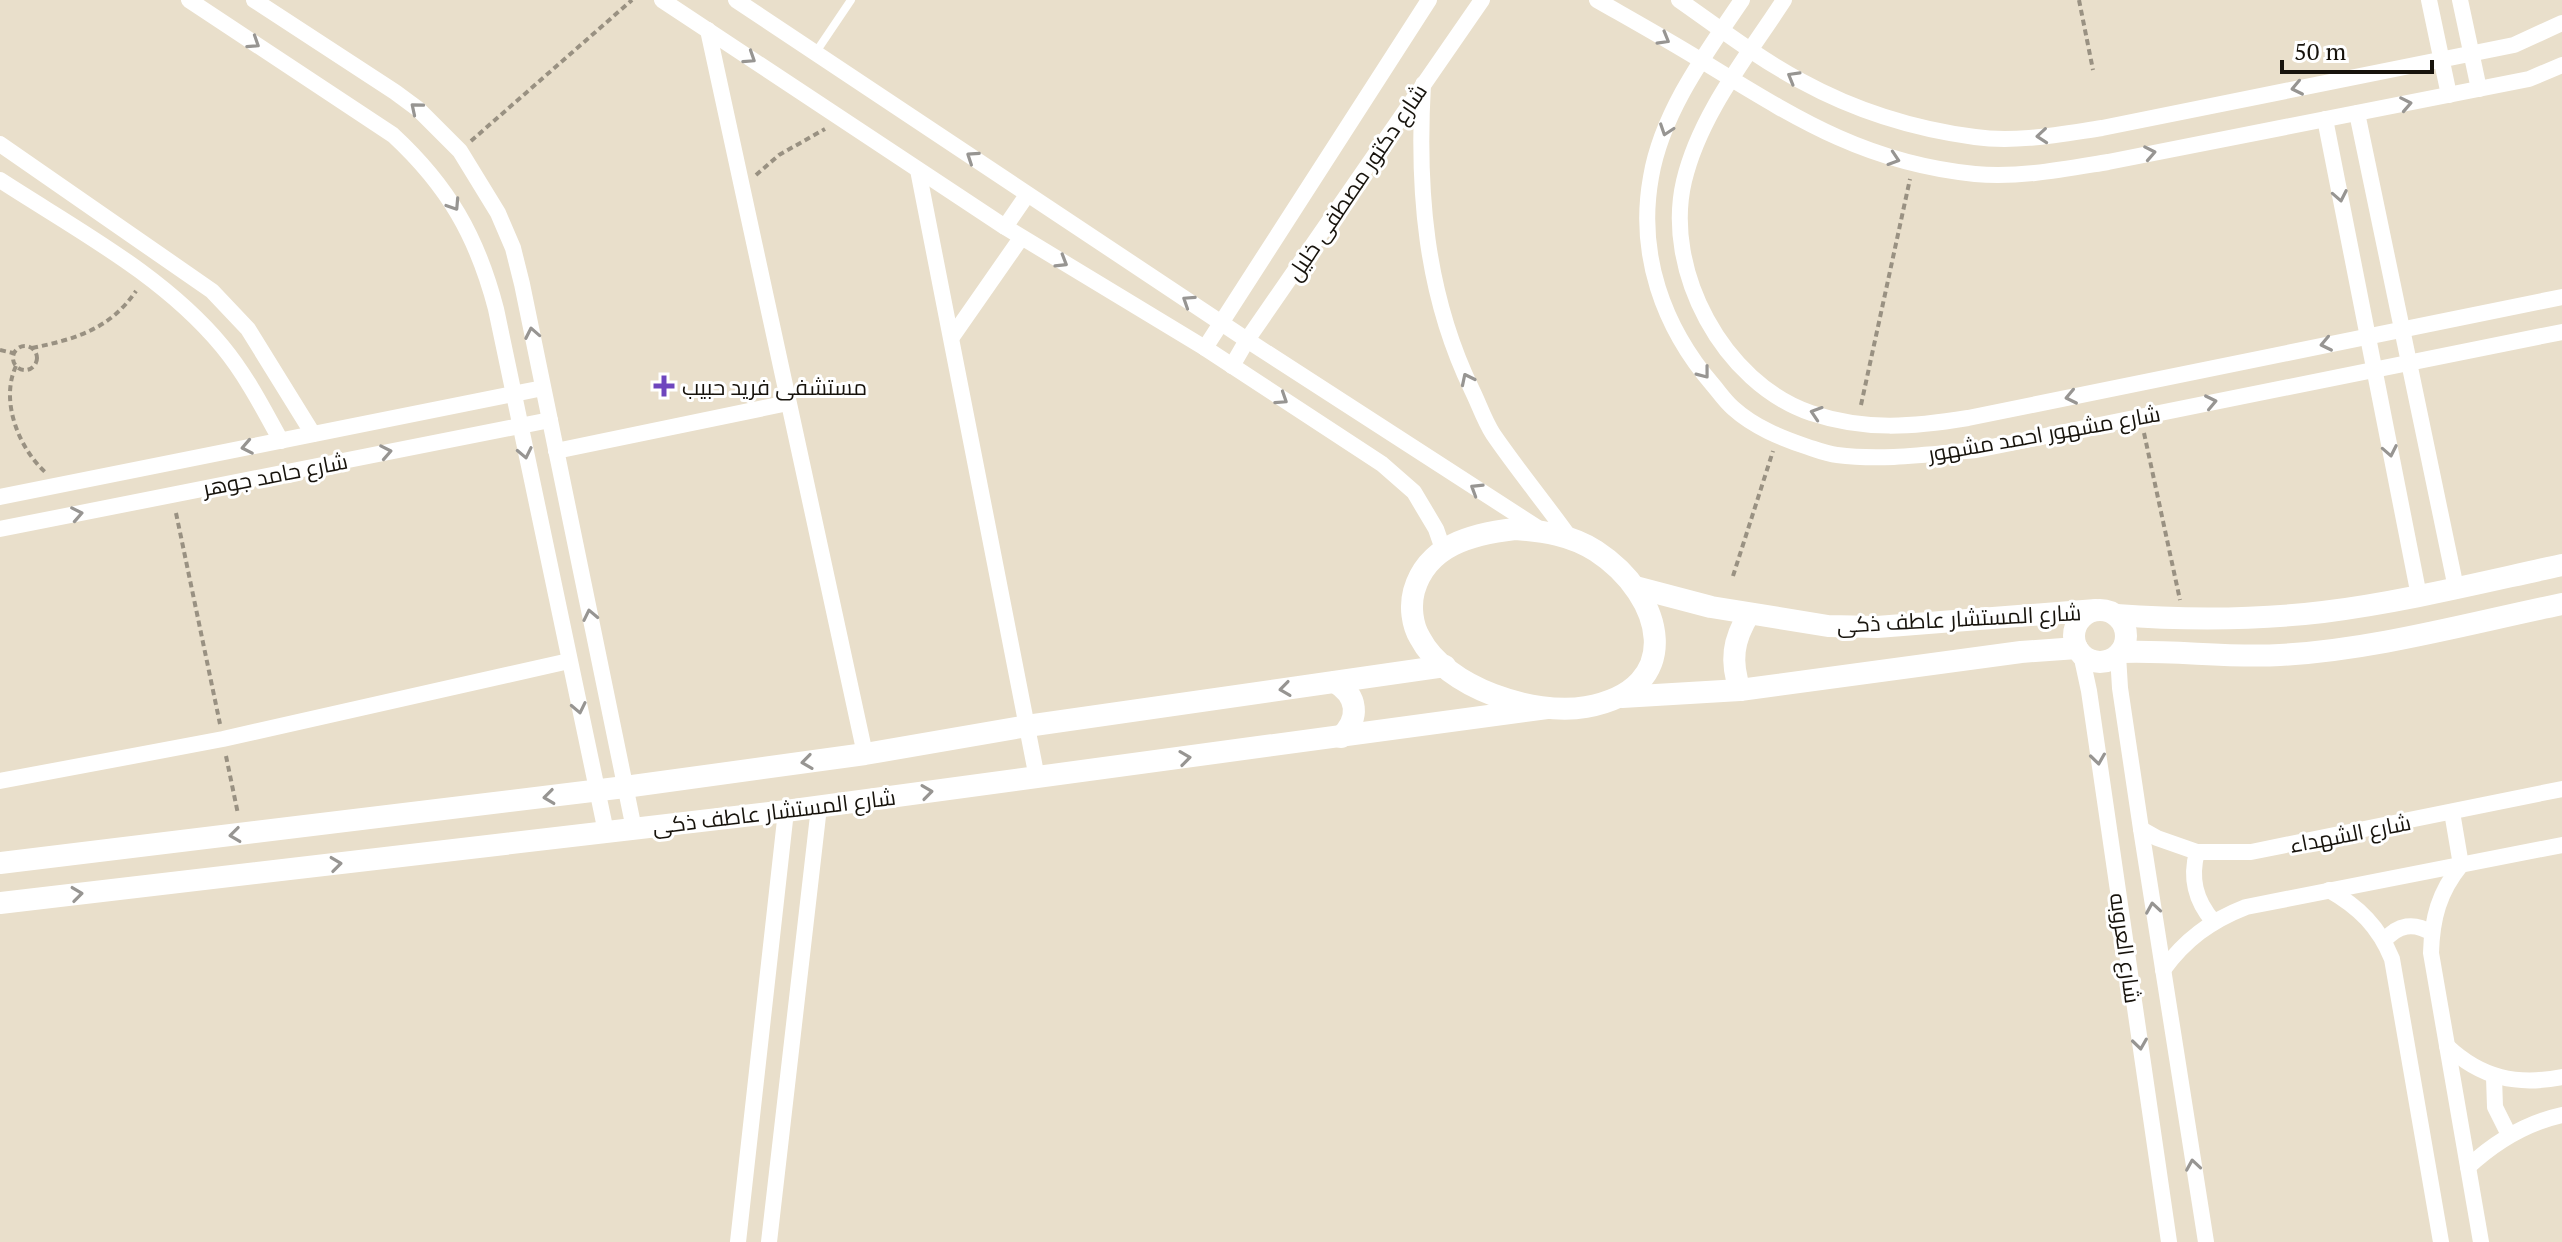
<svg xmlns="http://www.w3.org/2000/svg" width="2562" height="1242" font-family="'PT Serif',Cairo,serif">
<style>
.lines{fill:none;stroke-linecap:round;stroke-linejoin:round}
.path{stroke:#999182;stroke-width:4;stroke-dasharray:6 4;stroke-linecap:butt}
.lane{stroke:#fff;stroke-width:8}
.street{stroke:#fff;stroke-width:16}
.secondary{stroke:#fff;stroke-width:22}
.oneway{stroke:#979592}
.poi-dot{fill:#6e46be;stroke:#fff;stroke-width:3}
.labels{text-anchor:middle;dominant-baseline:central;stroke-width:6;stroke-linejoin:round;paint-order:stroke}
.street-label{font-size:22px;fill:#17130c;stroke:#fff}
.poi-label{font-size:22px;fill:#17130c;stroke:#fff;text-anchor:start}
</style>
<rect width="100%" height="100%" fill="#e9dfcb"/>
<g class="lines">
<g class="path">
<polyline points="2079,0 2093,70"/>
<polyline points="471,141 632,0"/>
<polyline points="756,175 779,155 825,129"/>
<circle cx="25" cy="358" r="12"/>
<path d="M32 348C76 339 110 329 136 291"/>
<polyline points="0,350 13,353"/>
<path d="M16 366C0 400 18 447 45 472"/>
<polyline points="1861,405 1910,179"/>
<polyline points="2144,433 2180,600"/>
<polyline points="176,513 220,724"/>
<polyline points="1733,576 1773,451"/>
<polyline points="226,756 238,814"/>
</g>
<polyline class="lane" points="816,52 851,0"/>
<g class="street">
<path d="M189 0 393 135C448 186 477 236 496 309L606 832"/>
<polyline points="254,0 395,92 418,109 460,151 498,213 513,248 522,284 634,829"/>
<polyline points="662,0 1005,227 1205,348 1382,464 1414,492 1436,529 1443,549"/>
<polyline points="736,0 1247,340 1541,530"/>
<path d="M1597 0C1632 20 1668 40 1702 61 1794 117 1864 163 1975 174 2020 178 2065 169 2108 162L2529 79 2562 65"/>
<path d="M1679 0C1719 28 1758 58 1801 81 1854 110 1914 129 1975 137 2017 143 2061 134 2102 128L2514 45 2562 23"/>
<path d="M1742 0C1706 53 1662 112 1651 177 1637 254 1663 327 1713 385 1719 392 1725 401 1733 408 1754 427 1781 438 1808 447 1817 450 1827 454 1837 455 1883 461 1930 454 1976 450L2562 332"/>
<path d="M1784 0C1747 57 1700 114 1684 181 1663 270 1723 383 1811 413 1865 431 1913 427 1968 418L2562 297"/>
<polyline points="2429,0 2449,95"/>
<polyline points="2460,0 2479,89"/>
<polyline points="708,30 865,754"/>
<path d="M1423 84C1417 189 1425 293 1472 390 1479 404 1484 420 1493 434 1517 469 1545 503 1570 538"/>
<polyline points="2357,113 2456,588"/>
<polyline points="2325,119 2419,596"/>
<polyline points="0,144 212,291 248,329 313,434"/>
<polyline points="918,170 1037,778"/>
<path d="M0 180C77 230 163 275 222 346 246 375 263 408 281 441"/>
<polyline points="1005,227 1027,195"/>
<polyline points="952,337 1021,238"/>
<polyline points="1205,348 1429,0"/>
<polyline points="1232,366 1247,340 1482,0"/>
<polyline points="556,451 788,403"/>
<polyline points="0,497 543,388"/>
<polyline points="0,529 550,420"/>
<polyline points="2081,654 2089,691 2169,1242"/>
<polyline points="2118,655 2120,688 2141,829 2206,1242"/>
<polyline points="0,781 223,739 569,661"/>
<path d="M2452 812 2461 865C2439 892 2432 918 2431 953L2481 1242"/>
<polyline points="2141,829 2157,838 2197,852 2251,852 2562,789"/>
<path d="M2197 852C2190 878 2195 900 2213 921"/>
<path d="M2329 890C2359 907 2379 927 2392 959L2441 1242"/>
<path d="M2384 941C2398 924 2414 922 2432 933"/>
<path d="M2163 970C2185 940 2210 921 2246 907L2562 845"/>
<path d="M2447 1046C2481 1078 2517 1086 2562 1077"/>
<polyline points="2494,1077 2495,1107 2509,1135"/>
<path d="M2468 1167C2495 1142 2526 1123 2562 1115"/>
<polyline points="738,1242 786,811"/>
<polyline points="769,1242 819,807"/>
</g>
<g class="secondary">
<path d="M1515 529C1544 531 1571 535 1596 551 1665 596 1687 689 1586 707 1533 716 1446 688 1420 638 1412 625 1410 606 1414 591 1427 545 1472 534 1515 529Z"/>
<polyline points="1635,587 1711,607 1828,626 1877,627 2096,610"/>
<circle cx="2100" cy="636" r="26"/>
<path d="M2116 615C2184 620 2255 620 2323 612 2403 602 2483 582 2562 565"/>
<path d="M2121 652C2174 650 2227 658 2280 655 2373 650 2470 623 2562 604"/>
<path d="M1335 682C1358 696 1360 718 1341 737"/>
<path d="M1740 690C1730 661 1733 640 1749 614"/>
<polyline points="1622,697 1740,690 2021,652 2077,648"/>
<polyline points="0,863 625,787 865,754 1027,726 1445,666"/>
<polyline points="0,903 786,811 1547,708"/>
</g>
</g>
<defs><path id="oneway-chevron" d="M-2-3.5L2.5 0L-2 3.5" fill="none" stroke-width="1.6" stroke-linecap="round" stroke-linejoin="round" transform="scale(2)"/></defs>
<g class="oneway">
<use href="#oneway-chevron" transform="translate(1664 39) rotate(30)"/>
<use href="#oneway-chevron" transform="translate(254 43) rotate(33)"/>
<use href="#oneway-chevron" transform="translate(750 58) rotate(33)"/>
<use href="#oneway-chevron" transform="translate(1793 77) rotate(-150)"/>
<use href="#oneway-chevron" transform="translate(2297 88) rotate(168)"/>
<use href="#oneway-chevron" transform="translate(2406 104) rotate(-11)"/>
<use href="#oneway-chevron" transform="translate(416 108) rotate(-140)"/>
<use href="#oneway-chevron" transform="translate(1666 130) rotate(109)"/>
<use href="#oneway-chevron" transform="translate(2042 136) rotate(175)"/>
<use href="#oneway-chevron" transform="translate(2150 153) rotate(-11)"/>
<use href="#oneway-chevron" transform="translate(972 157) rotate(-146)"/>
<use href="#oneway-chevron" transform="translate(1894 159) rotate(18)"/>
<use href="#oneway-chevron" transform="translate(2340 196) rotate(79)"/>
<use href="#oneway-chevron" transform="translate(454 205) rotate(57)"/>
<use href="#oneway-chevron" transform="translate(1062 262) rotate(31)"/>
<use href="#oneway-chevron" transform="translate(1188 301) rotate(-147)"/>
<use href="#oneway-chevron" transform="translate(532 333) rotate(-101)"/>
<use href="#oneway-chevron" transform="translate(2326 344) rotate(168)"/>
<use href="#oneway-chevron" transform="translate(1704 373) rotate(52)"/>
<use href="#oneway-chevron" transform="translate(1467 379) rotate(-116)"/>
<use href="#oneway-chevron" transform="translate(2071 397) rotate(168)"/>
<use href="#oneway-chevron" transform="translate(1282 399) rotate(33)"/>
<use href="#oneway-chevron" transform="translate(2211 402) rotate(-12)"/>
<use href="#oneway-chevron" transform="translate(1816 413) rotate(-162)"/>
<use href="#oneway-chevron" transform="translate(247 447) rotate(169)"/>
<use href="#oneway-chevron" transform="translate(2390 451) rotate(79)"/>
<use href="#oneway-chevron" transform="translate(386 452) rotate(-11)"/>
<use href="#oneway-chevron" transform="translate(525 453) rotate(78)"/>
<use href="#oneway-chevron" transform="translate(1476 489) rotate(-148)"/>
<use href="#oneway-chevron" transform="translate(77 514) rotate(-11)"/>
<use href="#oneway-chevron" transform="translate(590 615) rotate(-102)"/>
<use href="#oneway-chevron" transform="translate(1285 689) rotate(172)"/>
<use href="#oneway-chevron" transform="translate(579 708) rotate(78)"/>
<use href="#oneway-chevron" transform="translate(1185 758) rotate(-8)"/>
<use href="#oneway-chevron" transform="translate(2098 759) rotate(82)"/>
<use href="#oneway-chevron" transform="translate(807 762) rotate(172)"/>
<use href="#oneway-chevron" transform="translate(927 792) rotate(-8)"/>
<use href="#oneway-chevron" transform="translate(549 797) rotate(173)"/>
<use href="#oneway-chevron" transform="translate(235 835) rotate(173)"/>
<use href="#oneway-chevron" transform="translate(336 864) rotate(-7)"/>
<use href="#oneway-chevron" transform="translate(77 894) rotate(-7)"/>
<use href="#oneway-chevron" transform="translate(2153 908) rotate(-99)"/>
<use href="#oneway-chevron" transform="translate(2140 1044) rotate(82)"/>
<use href="#oneway-chevron" transform="translate(2193 1165) rotate(-99)"/>
</g>
<path class="poi-dot" d="M660 374h8v8h8v8h-8v8h-8v-8h-8v-8h8z"/>
<g class="labels">
<g class="street-label">
<text transform="translate(1356 182) rotate(-56)">شارع دكتور مصطفى خليل</text>
<text transform="translate(2044 433) rotate(-10)">شارع مشهور احمد مشهور</text>
<text transform="translate(275 474) rotate(-11)">شارع حامد جوهر</text>
<text transform="translate(1959 618) rotate(-3)">شارع المستشار عاطف ذكى</text>
<text transform="translate(774 811) rotate(-7)">شارع المستشار عاطف ذكى</text>
<text transform="translate(2350 833) rotate(-11)">شارع الشهداء</text>
<text transform="translate(2126 948) rotate(82)">شارع العروبه</text>
</g>
<g class="poi-label">
<text x="682" y="386">مستشفى فريد حبيب</text>
</g>
</g>
<path d="M2282 60v12h150v-12" fill="none" stroke="#17130c" stroke-width="4"/>
<text x="2294" y="60" font-size="24" fill="#17130c" stroke="#ffffff" stroke-width="6" paint-order="stroke">50 m</text>
</svg>
